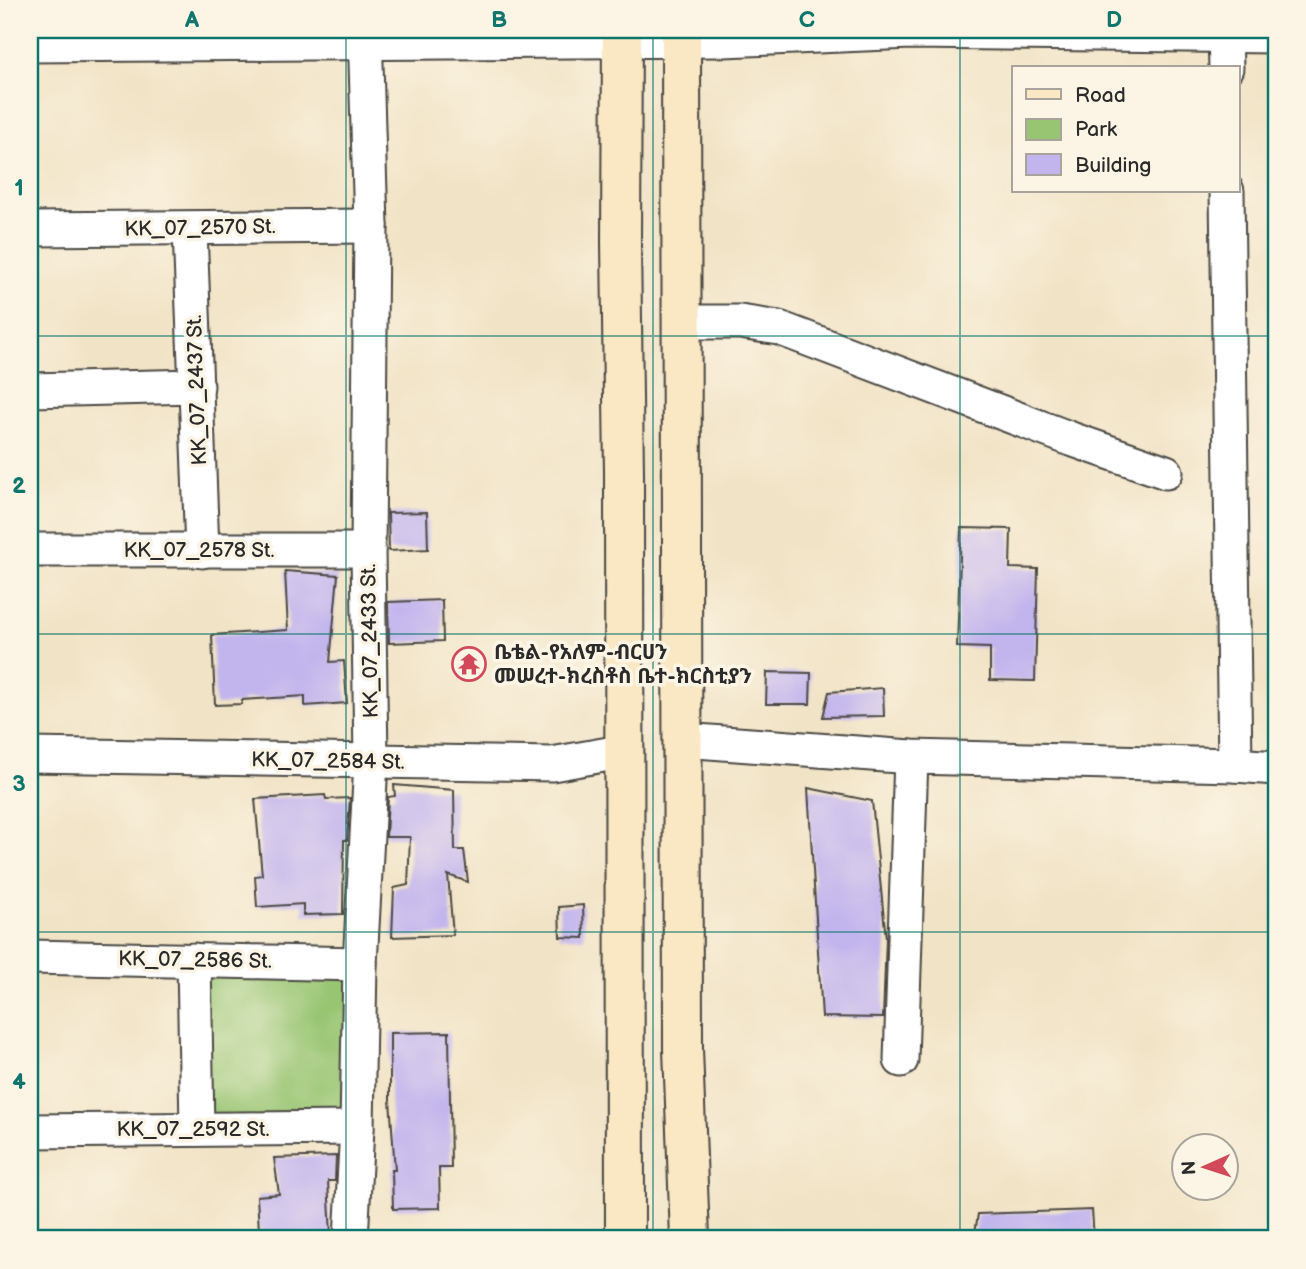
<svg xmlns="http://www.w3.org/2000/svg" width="1306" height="1269" font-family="'Balsamiq Sans','Noto Sans Ethiopic',sans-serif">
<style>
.green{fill:#98c572;stroke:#62784e;stroke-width:2}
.building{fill:#c2b5ed}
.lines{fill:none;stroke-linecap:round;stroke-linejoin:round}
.street-casing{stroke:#494742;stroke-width:37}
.secondary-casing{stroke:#494742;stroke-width:42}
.street{stroke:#fff;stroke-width:33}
.secondary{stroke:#fae7c3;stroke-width:38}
.grid{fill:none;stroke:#0f766e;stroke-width:2;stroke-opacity:0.55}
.labels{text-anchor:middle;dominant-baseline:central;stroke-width:7;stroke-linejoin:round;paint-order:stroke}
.street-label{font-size:21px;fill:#2b2b2b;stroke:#fcf5e5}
.poi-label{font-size:21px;font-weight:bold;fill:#2b2b2b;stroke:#fcf5e5;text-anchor:start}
.neatline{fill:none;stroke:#0f766e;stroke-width:2.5}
.grid-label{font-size:23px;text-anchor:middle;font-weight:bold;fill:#0f766e}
</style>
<rect width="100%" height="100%" fill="#fcf5e5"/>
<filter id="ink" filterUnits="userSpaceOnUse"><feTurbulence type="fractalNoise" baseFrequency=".0143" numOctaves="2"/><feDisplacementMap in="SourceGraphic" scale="14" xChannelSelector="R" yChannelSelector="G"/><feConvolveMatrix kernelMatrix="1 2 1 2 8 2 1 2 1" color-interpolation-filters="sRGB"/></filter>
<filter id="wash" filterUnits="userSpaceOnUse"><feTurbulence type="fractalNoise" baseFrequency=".00686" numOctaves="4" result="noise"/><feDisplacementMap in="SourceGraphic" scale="28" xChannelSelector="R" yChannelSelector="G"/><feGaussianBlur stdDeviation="1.57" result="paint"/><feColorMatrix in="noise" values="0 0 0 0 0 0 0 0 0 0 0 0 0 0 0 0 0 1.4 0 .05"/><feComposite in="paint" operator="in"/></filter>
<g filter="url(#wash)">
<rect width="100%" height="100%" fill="#f1e3c6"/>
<polygon class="green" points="194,960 360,964 357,1128 197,1129"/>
<g id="blocks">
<g class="building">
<polygon points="427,512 428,549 389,551 388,513"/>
<polygon points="961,528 1011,529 1010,568 1038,569 1035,681 990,680 990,648 957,647"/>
<polygon points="285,571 338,575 330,662 344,661 347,703 305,706 305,696 242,700 242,704 215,705 212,635 288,630"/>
<polygon points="442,600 443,641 389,643 388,602"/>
<polygon points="767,672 811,673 810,704 766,704"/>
<polygon points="883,688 884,716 823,717 829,692"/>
<polygon points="394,785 454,790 455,850 464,850 468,882 448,875 453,935 392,937 394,888 408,885 410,837 386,837 388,797 395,796"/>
<polygon points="808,788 872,801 886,939 883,1018 822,1017"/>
<polygon points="325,795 326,799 350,798 347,840 344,840 343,914 303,915 303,904 257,907 255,876 262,875 255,799"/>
<polygon points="583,905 584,938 560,937 559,907"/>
<polygon points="449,1032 451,1168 439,1168 440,1208 393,1209 392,1170 395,1170 390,1100 390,1033"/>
<polygon points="336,1156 335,1181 328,1181 331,1235 259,1231 257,1196 279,1194 274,1158"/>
<polygon points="1092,1210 1094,1239 974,1239 978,1214"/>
</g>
</g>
</g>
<g filter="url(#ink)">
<use href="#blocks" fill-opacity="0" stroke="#494742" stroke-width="2"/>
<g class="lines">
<g class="street-casing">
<g id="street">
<polyline points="1225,35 1226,68"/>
<polyline points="30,45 724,40 911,32 1276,36"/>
<polyline points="1227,191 1235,765"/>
<polyline points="30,229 371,226"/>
<polyline points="190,229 202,551"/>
<polyline points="680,322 740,322 779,328 1071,439 1166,472"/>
<polyline points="30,390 197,386"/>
<polyline points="30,550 368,550"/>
<polyline points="683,740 911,757 1235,765 1276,768"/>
<polyline points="30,755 552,764 626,751"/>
<polyline points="30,957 360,964"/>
<polyline points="194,960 197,1129"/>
<polyline points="901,1060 911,757"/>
<polyline points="30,1131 357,1128"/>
<polyline points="351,1239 357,1128 360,964 371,762 368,550 371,226 365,30"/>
</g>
</g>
<g class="secondary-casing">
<g id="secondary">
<polyline points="622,30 621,242 624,473 625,1239"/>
<polyline points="681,30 683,1049 690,1239"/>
</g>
</g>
<use href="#street" class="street"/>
<use href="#secondary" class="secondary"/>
</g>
</g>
<path class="grid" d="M346 30V1239M653 30V1239M960 30V1239M30 336H1276M30 634H1276M30 932H1276"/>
<defs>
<g id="temple-ring" transform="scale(1.75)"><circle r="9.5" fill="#fcf5e5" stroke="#d1495b" stroke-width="1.5"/><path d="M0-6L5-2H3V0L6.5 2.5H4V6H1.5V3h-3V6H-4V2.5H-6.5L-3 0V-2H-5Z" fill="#d1495b"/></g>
</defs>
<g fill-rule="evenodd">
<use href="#temple-ring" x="469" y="664"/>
</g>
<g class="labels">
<g class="street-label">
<text transform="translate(200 228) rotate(-1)">KK_07_2570 St.</text>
<text transform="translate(197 390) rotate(-92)">KK_07_2437 St.</text>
<text x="199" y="550">KK_07_2578 St.</text>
<text transform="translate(370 641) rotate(-91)">KK_07_2433 St.</text>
<text transform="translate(328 761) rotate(1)">KK_07_2584 St.</text>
<text transform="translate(195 960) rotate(1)">KK_07_2586 St.</text>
<text x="193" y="1129">KK_07_2592 St.</text>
</g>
<g class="poi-label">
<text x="494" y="652">ቤቴል-የአለም-ብርሀን<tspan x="494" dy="24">መሠረተ-ክረስቶስ ቤተ-ክርስቲያን</tspan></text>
</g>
</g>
<rect width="1306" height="1269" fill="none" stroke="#fcf5e5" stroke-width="77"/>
<rect x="1012" y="66" width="228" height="126" fill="#fcf5e5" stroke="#a8a49b" stroke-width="2"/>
<rect x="1026" y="89" width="35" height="10" fill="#fae7c3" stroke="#a8a49b" stroke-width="2"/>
<text x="1075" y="102" font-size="21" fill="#2b2b2b">Road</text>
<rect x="1026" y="119" width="35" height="21" fill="#98c572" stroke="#a8a49b" stroke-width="2"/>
<text x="1075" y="136" font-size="21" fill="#2b2b2b">Park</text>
<rect x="1026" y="154" width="35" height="21" fill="#c2b5ed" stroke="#a8a49b" stroke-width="2"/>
<text x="1075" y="172" font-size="21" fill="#2b2b2b">Building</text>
<g transform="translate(1205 1167) rotate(267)"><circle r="33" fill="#fcf5e5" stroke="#a8a49b" stroke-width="2"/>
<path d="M0-5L12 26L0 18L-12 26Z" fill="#d1495b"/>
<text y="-10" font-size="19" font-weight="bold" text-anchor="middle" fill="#2b2b2b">N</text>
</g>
<rect x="38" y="38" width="1230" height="1192" class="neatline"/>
<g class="grid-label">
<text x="192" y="27">A</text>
<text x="499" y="27">B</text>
<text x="807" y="27">C</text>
<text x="1114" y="27">D</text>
<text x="19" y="195">1</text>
<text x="19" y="493">2</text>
<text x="19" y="791">3</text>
<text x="19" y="1089">4</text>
</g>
</svg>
